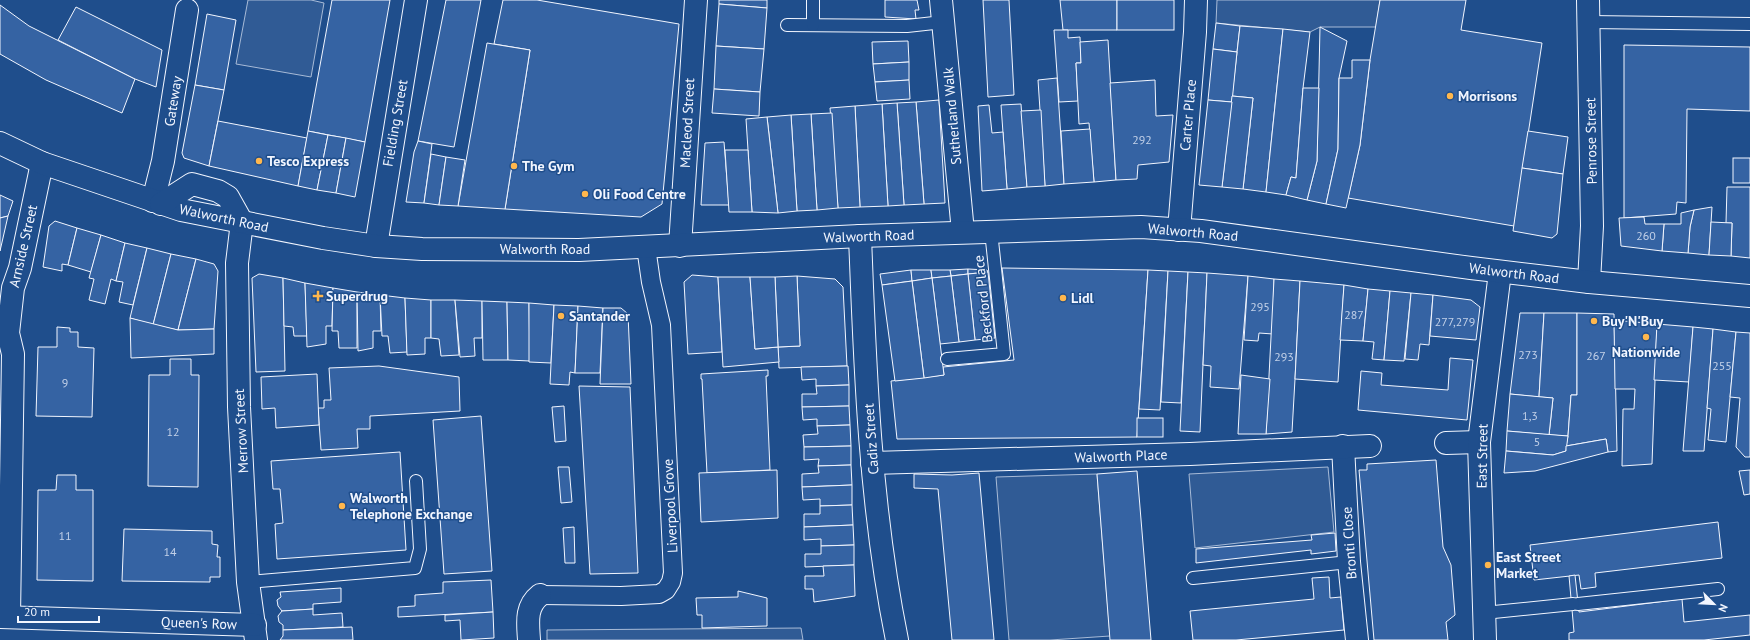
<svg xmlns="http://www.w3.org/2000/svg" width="1750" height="640" font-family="'PT Sans',sans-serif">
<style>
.built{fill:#305b95;stroke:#a8bbd7}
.building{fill:#3563a3;stroke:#f2f6ff}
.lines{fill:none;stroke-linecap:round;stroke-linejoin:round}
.service-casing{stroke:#f2f6ff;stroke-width:14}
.pedestrian-casing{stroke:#f2f6ff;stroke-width:20}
.minor-casing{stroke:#f2f6ff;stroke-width:24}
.primary-casing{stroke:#f2f6ff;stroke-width:24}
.service{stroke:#1f4e8c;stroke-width:12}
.pedestrian{stroke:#1f4e8c;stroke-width:18}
.minor{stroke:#1f4e8c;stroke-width:22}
.primary{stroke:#1f4e8c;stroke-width:22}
.poi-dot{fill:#ffb74d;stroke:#1f4e8c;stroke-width:1.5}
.labels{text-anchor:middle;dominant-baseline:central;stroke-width:3;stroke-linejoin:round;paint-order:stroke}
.number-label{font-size:12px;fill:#c3d1e8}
.poi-label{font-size:14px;font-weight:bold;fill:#f2f6ff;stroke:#1f4e8c;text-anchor:start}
.street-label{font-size:14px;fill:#f2f6ff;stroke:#1f4e8c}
</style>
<rect width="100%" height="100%" fill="#1f4e8c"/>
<g class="built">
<polygon points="248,0 311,0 324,3 311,77 236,64"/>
<polygon points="1217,0 1380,0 1376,27 1320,27 1310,32 1216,23"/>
<polygon points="1328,467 1334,532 1195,548 1189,474"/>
<polygon points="1097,474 1110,636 1050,640 1009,640 996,477"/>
<polygon points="801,628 803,640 547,640 547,630"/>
</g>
<g class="building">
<polygon points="332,0 390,0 365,142 308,131"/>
<polygon points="446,0 481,0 454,147 418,141"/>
<polygon points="503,0 537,0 679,24 662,204 641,217 505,209 530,50 494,44"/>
<polygon points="719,0 767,0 767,8 719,4"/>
<polygon points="885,0 917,0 919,10 915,10 916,19 885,17"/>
<polygon points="983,0 1009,0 1014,95 988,97"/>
<polygon points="1060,0 1117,0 1117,30 1063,30"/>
<rect x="1117" y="0" width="57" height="30"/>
<polygon points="1380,0 1466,0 1461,30 1542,43 1514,226 1348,198 1360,145 1370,60"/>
<polygon points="719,4 767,8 764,49 716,46"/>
<polygon points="0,5 29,26 135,79 122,113 46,80 0,54"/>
<polygon points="76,7 162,50 156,87 135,79 58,40"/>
<polygon points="207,14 236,20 224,90 195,85"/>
<polygon points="1216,23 1240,26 1237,52 1213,49"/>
<polygon points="1240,26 1283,29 1266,192 1243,189 1253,98 1232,96"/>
<polygon points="1320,27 1347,41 1339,78 1338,149 1326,204 1307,200 1317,161"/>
<polygon points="1283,29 1310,32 1303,88 1296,178 1291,177 1286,195 1266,192"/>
<polygon points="1054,30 1068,30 1068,38 1080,37 1081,63 1076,63 1078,101 1059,102"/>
<polygon points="1108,40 1116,180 1094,182 1089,123 1079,124 1076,63 1081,63 1080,42"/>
<polygon points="908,41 909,62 873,64 872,42"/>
<polygon points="487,43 530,50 505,209 458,206"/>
<polygon points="1624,45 1750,47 1750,111 1687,109 1686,203 1677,202 1676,214 1624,218"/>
<polygon points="716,46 764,49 760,92 714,89"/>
<polygon points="1213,49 1237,52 1232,102 1208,100"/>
<polygon points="1352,60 1370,60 1360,145 1346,208 1326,204 1338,149 1339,78 1352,78"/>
<polygon points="909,62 909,80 875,82 873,64"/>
<polygon points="1057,78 1064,184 1045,186 1038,80"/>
<polygon points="909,80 910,99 877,101 875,82"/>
<polygon points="1155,80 1156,116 1173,115 1169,162 1138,165 1137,179 1116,180 1110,83"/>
<polygon points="195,85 224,90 209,166 184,158 182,153"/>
<polygon points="1303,88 1319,88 1317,161 1307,200 1286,195 1291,177 1296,178"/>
<polygon points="714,89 760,92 759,116 712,113"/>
<polygon points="1232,96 1253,98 1243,189 1222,187"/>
<polygon points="939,100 945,203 924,204 916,102"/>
<polygon points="1208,100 1232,102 1222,187 1199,185"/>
<polygon points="916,102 924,204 904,205 897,103"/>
<polygon points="897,103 904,205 888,206 882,104"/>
<polygon points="882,104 888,206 860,207 855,106"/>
<polygon points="1021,104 1027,187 1007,189 1001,105"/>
<polygon points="989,105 992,133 1003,132 1007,189 982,191 978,106"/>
<polygon points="855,106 860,207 838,208 830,108"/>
<polygon points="1041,110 1045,186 1027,187 1021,111"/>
<polygon points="832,113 838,208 817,210 811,114"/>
<polygon points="811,114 817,210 797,211 791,115"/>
<polygon points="791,115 797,211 778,213 767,117"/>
<polygon points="767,117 778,213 752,212 746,119"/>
<polygon points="218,121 307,138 298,186 209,166"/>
<polygon points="1090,129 1094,182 1064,184 1061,131"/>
<polygon points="308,131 328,135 317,190 298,186"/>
<polygon points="1528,131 1568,137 1563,174 1522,168"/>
<polygon points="328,135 346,138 336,193 317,190"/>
<polygon points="346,138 365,142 355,197 336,193"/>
<polygon points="418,141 432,144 424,203 406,202 414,152"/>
<polygon points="724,142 729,205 701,205 705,143"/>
<polygon points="725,150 748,150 752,212 729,212"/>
<polygon points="431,154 446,157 439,205 424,203"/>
<polygon points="446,157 465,160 458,206 439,205"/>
<rect x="1733" y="158" width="17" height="25"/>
<polygon points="1522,168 1563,174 1557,234 1552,238 1513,231"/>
<polygon points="1727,187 1750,187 1750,258 1731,256 1732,223 1726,223"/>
<polygon points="0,195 13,201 8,216 0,218"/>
<polygon points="1712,207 1709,255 1688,253 1690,227 1694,210"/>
<polygon points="1694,210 1690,227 1688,253 1662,251 1664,224 1681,224 1681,213"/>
<polygon points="8,216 0,251 0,218"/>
<polygon points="1644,217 1645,224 1664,224 1662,251 1621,246 1619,218"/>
<polygon points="55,221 77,228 68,265 62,264 62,271 43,267 49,226"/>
<polygon points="1711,222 1732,223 1731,256 1709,255"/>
<polygon points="77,228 101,235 91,272 68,265"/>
<polygon points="101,235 125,243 116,281 111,279 105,304 89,300 94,279 89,278"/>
<polygon points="125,243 147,248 133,305 119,302 123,282 116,281"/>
<polygon points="147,248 171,254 153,325 130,318"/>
<polygon points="171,254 196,259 178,330 153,325"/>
<polygon points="196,259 214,264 218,271 214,329 178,330"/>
<polygon points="1002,268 1148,270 1137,437 897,439 891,381 944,375 943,367 1014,360"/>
<polygon points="968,269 968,274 951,276 950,270"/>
<polygon points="968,269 987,270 988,272 968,274"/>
<polygon points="911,270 912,281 882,285 880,274"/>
<polygon points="911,270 931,270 932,278 912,281"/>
<polygon points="931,270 950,270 951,276 932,278"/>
<polygon points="1148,270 1168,271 1160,410 1139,409"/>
<polygon points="1168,271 1188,272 1181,403 1161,402"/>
<polygon points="988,272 995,338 975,340 968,274"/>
<polygon points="1188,272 1207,273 1200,432 1180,431"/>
<polygon points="1207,273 1248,276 1239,389 1210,387 1211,366 1203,365"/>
<polygon points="259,274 283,278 285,371 256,372 252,278"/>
<polygon points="968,274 975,340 959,342 951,276"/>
<polygon points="692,275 718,277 722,352 688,354 684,282"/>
<polygon points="797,276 835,279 843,287 847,366 779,368 778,347 800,346"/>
<polygon points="797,276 800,346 778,347 775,277"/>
<polygon points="951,276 959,342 940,344 932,278"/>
<polygon points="1248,276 1274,279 1273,334 1259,333 1258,341 1244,340"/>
<polygon points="718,277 750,277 755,349 778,347 779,362 723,367"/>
<polygon points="750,277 775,277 778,347 755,349"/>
<polygon points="283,278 305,283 307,336 294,336 293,327 284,326"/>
<polygon points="932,278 944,375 924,378 912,281"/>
<polygon points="1274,279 1300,281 1295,379 1292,432 1266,434"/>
<polygon points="912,281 924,378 895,381 882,285"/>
<polygon points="1300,281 1344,285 1338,382 1295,379"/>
<polygon points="305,283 333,288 332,326 326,326 326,344 307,347"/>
<polygon points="1344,285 1368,289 1363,341 1340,340"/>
<polygon points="333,288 357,292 357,348 339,348 338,331 332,331"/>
<polygon points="1368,289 1390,291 1384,360 1372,359 1374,342 1363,341"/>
<polygon points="1390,291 1411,293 1404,361 1384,360"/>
<polygon points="357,292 380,295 381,331 373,331 373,348 358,351"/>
<polygon points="1411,293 1433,295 1429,345 1420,344 1418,360 1405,359"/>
<polygon points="380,295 405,298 407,352 390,353 388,336 382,336"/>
<polygon points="1433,295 1471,300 1480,307 1476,340 1430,336"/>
<polygon points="405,298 431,300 431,338 425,338 425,354 407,355"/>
<polygon points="431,300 455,300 459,355 441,356 439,339 431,338"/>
<polygon points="455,300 482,301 482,338 474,338 475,356 460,357"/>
<polygon points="482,301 507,302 508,360 483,360"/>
<polygon points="507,302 529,303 530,361 508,360"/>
<polygon points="529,303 554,305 551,363 529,362"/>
<polygon points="554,305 578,306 575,373 570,372 569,385 550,384"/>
<polygon points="578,306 603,308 600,373 575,373"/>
<polygon points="603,308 621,308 628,314 631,384 600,384"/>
<polygon points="1520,313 1544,313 1539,397 1510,394"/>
<polygon points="1544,313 1577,313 1577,395 1571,395 1568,436 1549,435 1553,398 1539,397"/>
<polygon points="1577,313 1614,314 1617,451 1608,452 1606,439 1566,446 1568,436 1571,395 1577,395"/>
<polygon points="130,318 178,330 214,329 214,354 131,358"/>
<polygon points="1614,320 1657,324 1652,464 1622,466 1623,409 1634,409 1635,389 1615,389"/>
<polygon points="1657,324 1693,327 1689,382 1654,380"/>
<polygon points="57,327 70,328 70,332 78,332 78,347 94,348 92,417 36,416 38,347 57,347"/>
<polygon points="1693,327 1713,329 1704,451 1683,451"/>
<polygon points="1713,329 1736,332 1726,442 1708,440 1711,409 1707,408"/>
<polygon points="1736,332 1750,333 1750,457 1745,457 1736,447 1740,398 1730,397"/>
<polygon points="1450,358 1473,360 1467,420 1358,410 1361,371 1382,373 1381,385 1448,390"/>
<polygon points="170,359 191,359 191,375 199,375 198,487 148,486 149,375 170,375"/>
<polygon points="379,366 459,377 460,411 370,416 370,429 357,429 358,448 321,450 318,408 324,408 324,400 331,400 329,368"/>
<polygon points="847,366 848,366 849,385 816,386 816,379 802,380 801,367"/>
<polygon points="768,370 768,376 766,376 770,470 707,473 702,379 701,379 701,374"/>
<polygon points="317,374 319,425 276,428 275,408 262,409 261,377"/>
<polygon points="1241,375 1270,379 1266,434 1238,434"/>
<polygon points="849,385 849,406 802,407 802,394 817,394 816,386"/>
<polygon points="579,386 630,387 638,573 590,574"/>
<polygon points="1510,394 1553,398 1549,435 1507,431"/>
<polygon points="564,406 566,441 555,442 552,407"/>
<polygon points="849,406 850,425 817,426 817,419 803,420 802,407"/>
<polygon points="481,416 492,571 444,574 433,420"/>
<rect x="1137" y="418" width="26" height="19"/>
<polygon points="850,425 851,446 804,447 803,435 818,434 817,426"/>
<polygon points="1507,431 1568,436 1566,451 1553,455 1506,451"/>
<polygon points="1606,439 1608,452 1535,471 1504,473 1506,451 1553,455 1566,451 1566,446"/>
<polygon points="851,446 851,465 818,466 819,459 804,460 804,447"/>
<polygon points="400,452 406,550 277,559 275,524 283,523 280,489 273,489 271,461"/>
<polygon points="1436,460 1443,547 1451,565 1455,615 1446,622 1448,640 1374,640 1359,470 1367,470 1367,464"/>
<polygon points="851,465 852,485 802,487 802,474 819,473 818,466"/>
<polygon points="558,467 569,467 572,502 561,503"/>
<polygon points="777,470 778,518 701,522 699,473"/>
<polygon points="1750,470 1750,494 1744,495 1739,471"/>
<polygon points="1137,471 1151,640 1110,640 1097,474"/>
<polygon points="979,473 994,640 952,640 938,489 914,488 914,474 952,475"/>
<polygon points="57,475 76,475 76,490 93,490 93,581 37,580 38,490 56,490"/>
<polygon points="852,485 852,505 820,506 820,499 803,500 802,487"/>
<polygon points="852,505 853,525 804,527 804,514 820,514 820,506"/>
<polygon points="1718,522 1722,558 1595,573 1596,587 1581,589 1579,575 1534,580 1530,545"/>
<polygon points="853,525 854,545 821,546 821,539 804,540 804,527"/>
<polygon points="574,527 575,563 565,563 563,528"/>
<polygon points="124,529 212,531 212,544 218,545 217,557 220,557 220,577 210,577 210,582 122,581"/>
<polygon points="1335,533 1336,551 1311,554 1311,550 1196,563 1196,549 1312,540 1311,535"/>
<polygon points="854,545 854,565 805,567 805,554 821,554 821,546"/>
<polygon points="854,565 855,596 814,602 813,589 805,589 805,576 824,576 823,566"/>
<polygon points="1575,575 1579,612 1682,599 1684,622 1750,615 1750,635 1704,640 1569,640 1569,633 1574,632 1569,576"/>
<polygon points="1329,577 1330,598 1341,597 1344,630 1236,640 1193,640 1190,611 1314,599 1312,578"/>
<polygon points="491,580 493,612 398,617 398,607 415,606 415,595 443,593 443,582"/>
<polygon points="341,588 341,602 313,604 313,609 282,611 278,606 277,600 281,597 280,592"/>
<polygon points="738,591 767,598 767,626 702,628 702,615 697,615 696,598 738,597"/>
<polygon points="313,609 313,615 342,613 343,627 283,630 283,625 279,622 278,616 282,611"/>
<polygon points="493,612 494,638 461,640 460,620 445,621 445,615"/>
<polygon points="352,627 353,640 280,640 283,636 283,630"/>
</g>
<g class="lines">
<g class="service-casing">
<g id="service">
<polyline points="1589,22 1750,24"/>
<polyline points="787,25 907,26 943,22"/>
<polyline points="813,25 813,0"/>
<polyline points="947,359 1004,354 991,231"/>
<polyline points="1193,578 1349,562"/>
<polyline points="248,582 415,568 420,549 416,481"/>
<polyline points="1578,604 1718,589"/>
<polyline points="1484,613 1573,604"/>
</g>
</g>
<g class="pedestrian-casing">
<polyline id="pedestrian" points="540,595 621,596 659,594 666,590 671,582 673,573 661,325 651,282 646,247"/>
</g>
<g class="minor-casing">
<g id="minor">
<polyline points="941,0 963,232"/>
<polyline points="1588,0 1592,226 1589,282"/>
<polyline points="153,201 163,161 187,10"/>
<polyline points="242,222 237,263 239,407 248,582 256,640"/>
<polyline points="1179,230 1195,32 1196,0"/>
<path d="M860 236C865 371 870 507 897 640"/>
<polyline points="376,246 416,0"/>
<polyline points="680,246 696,0"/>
<polyline points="1446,443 1479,442"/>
<polyline points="1343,446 1349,562 1357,640"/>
<polyline points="872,463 1190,454 1370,446"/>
<polyline points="0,617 255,625"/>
<polyline points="9,617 13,354 8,333 13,288 20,268 42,163"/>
<path d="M529 640C528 623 525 607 540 595"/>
<polyline points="1485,640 1479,442 1500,272"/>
</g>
</g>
<g class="primary-casing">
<g id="primary">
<polyline points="0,143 42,163 181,210 323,238 376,246 422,249 579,250 860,236 1141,227 1201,231 1471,268 1589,282 1750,296"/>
<polyline points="161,204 192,184 218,191 228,197 242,222"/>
</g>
</g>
<use href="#service" class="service"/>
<use href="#pedestrian" class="pedestrian"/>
<use href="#minor" class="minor"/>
<use href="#primary" class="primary"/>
</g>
<g class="poi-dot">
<circle cx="1450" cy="96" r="4"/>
<circle cx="259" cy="161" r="4"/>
<circle cx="514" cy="166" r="4"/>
<circle cx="585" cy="194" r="4"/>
<path d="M316 290h4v4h4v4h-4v4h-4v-4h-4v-4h4z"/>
<circle cx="1063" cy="298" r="4"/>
<circle cx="561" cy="316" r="4"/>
<circle cx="1594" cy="321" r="4"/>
<circle cx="1646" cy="337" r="4"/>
<circle cx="342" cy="506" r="4"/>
<circle cx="1488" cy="565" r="4"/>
</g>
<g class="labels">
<g class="number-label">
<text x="1142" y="139">292</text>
<text x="1646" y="235">260</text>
<text x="1260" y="306">295</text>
<text x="1354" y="314">287</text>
<text x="1455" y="321">277,279</text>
<text x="1528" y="354">273</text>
<text x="1596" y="355">267</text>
<text x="1284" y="356">293</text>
<text x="1722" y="365">255</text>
<text x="65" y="382">9</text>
<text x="1530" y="415">1,3</text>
<text x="173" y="431">12</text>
<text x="1537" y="441">5</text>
<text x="65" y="535">11</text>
<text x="170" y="551">14</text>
</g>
<g class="poi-label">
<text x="1458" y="96">Morrisons</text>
<text x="267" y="161">Tesco Express</text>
<text x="522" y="166">The Gym</text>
<text x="593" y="194">Oli Food Centre</text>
<text x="326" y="296">Superdrug</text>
<text x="1071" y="298">Lidl</text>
<text x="569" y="316">Santander</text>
<text x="1602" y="321">Buy'N'Buy</text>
<text x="1646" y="352" text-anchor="middle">Nationwide</text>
<text x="350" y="498">Walworth<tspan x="350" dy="16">Telephone Exchange</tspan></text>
<text x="1496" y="557">East Street<tspan x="1496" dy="16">Market</tspan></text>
</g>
<g class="street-label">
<text transform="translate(173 101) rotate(-81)">Gateway</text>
<text transform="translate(1188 115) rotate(-85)">Carter Place</text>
<text transform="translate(952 116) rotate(-95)">Sutherland Walk</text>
<text transform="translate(395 123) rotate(-80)">Fielding Street</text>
<text transform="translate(687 123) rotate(-87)">Macleod Street</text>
<text transform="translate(1591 141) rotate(-91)">Penrose Street</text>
<text transform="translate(224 218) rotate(12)">Walworth Road</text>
<text transform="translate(1193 232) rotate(5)">Walworth Road</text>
<text transform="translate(869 236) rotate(-2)">Walworth Road</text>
<text transform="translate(23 246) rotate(-77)">Arnside Street</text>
<text x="545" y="249">Walworth Road</text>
<text transform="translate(1514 273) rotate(7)">Walworth Road</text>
<text transform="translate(983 299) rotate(-96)">Beckford Place</text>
<text transform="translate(241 431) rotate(-93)">Merrow Street</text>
<text transform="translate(871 439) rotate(-94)">Cadiz Street</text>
<text transform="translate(1121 456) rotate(-2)">Walworth Place</text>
<text transform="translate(1482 456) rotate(-89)">East Street</text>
<text transform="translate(670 506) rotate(-93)">Liverpool Grove</text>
<text transform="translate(1349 543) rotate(-94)">Bronti Close</text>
<text transform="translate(199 623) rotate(2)">Queen's Row</text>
</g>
</g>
<g transform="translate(1714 604) rotate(114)" stroke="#1f4e8c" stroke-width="3" paint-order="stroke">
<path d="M0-3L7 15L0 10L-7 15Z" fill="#f2f6ff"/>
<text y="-6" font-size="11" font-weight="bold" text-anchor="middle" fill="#f2f6ff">N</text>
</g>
<path d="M18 616v6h81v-6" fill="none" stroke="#f2f6ff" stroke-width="2"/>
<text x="24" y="616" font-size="12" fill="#f2f6ff" stroke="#1f4e8c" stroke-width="3" paint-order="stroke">20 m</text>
</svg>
